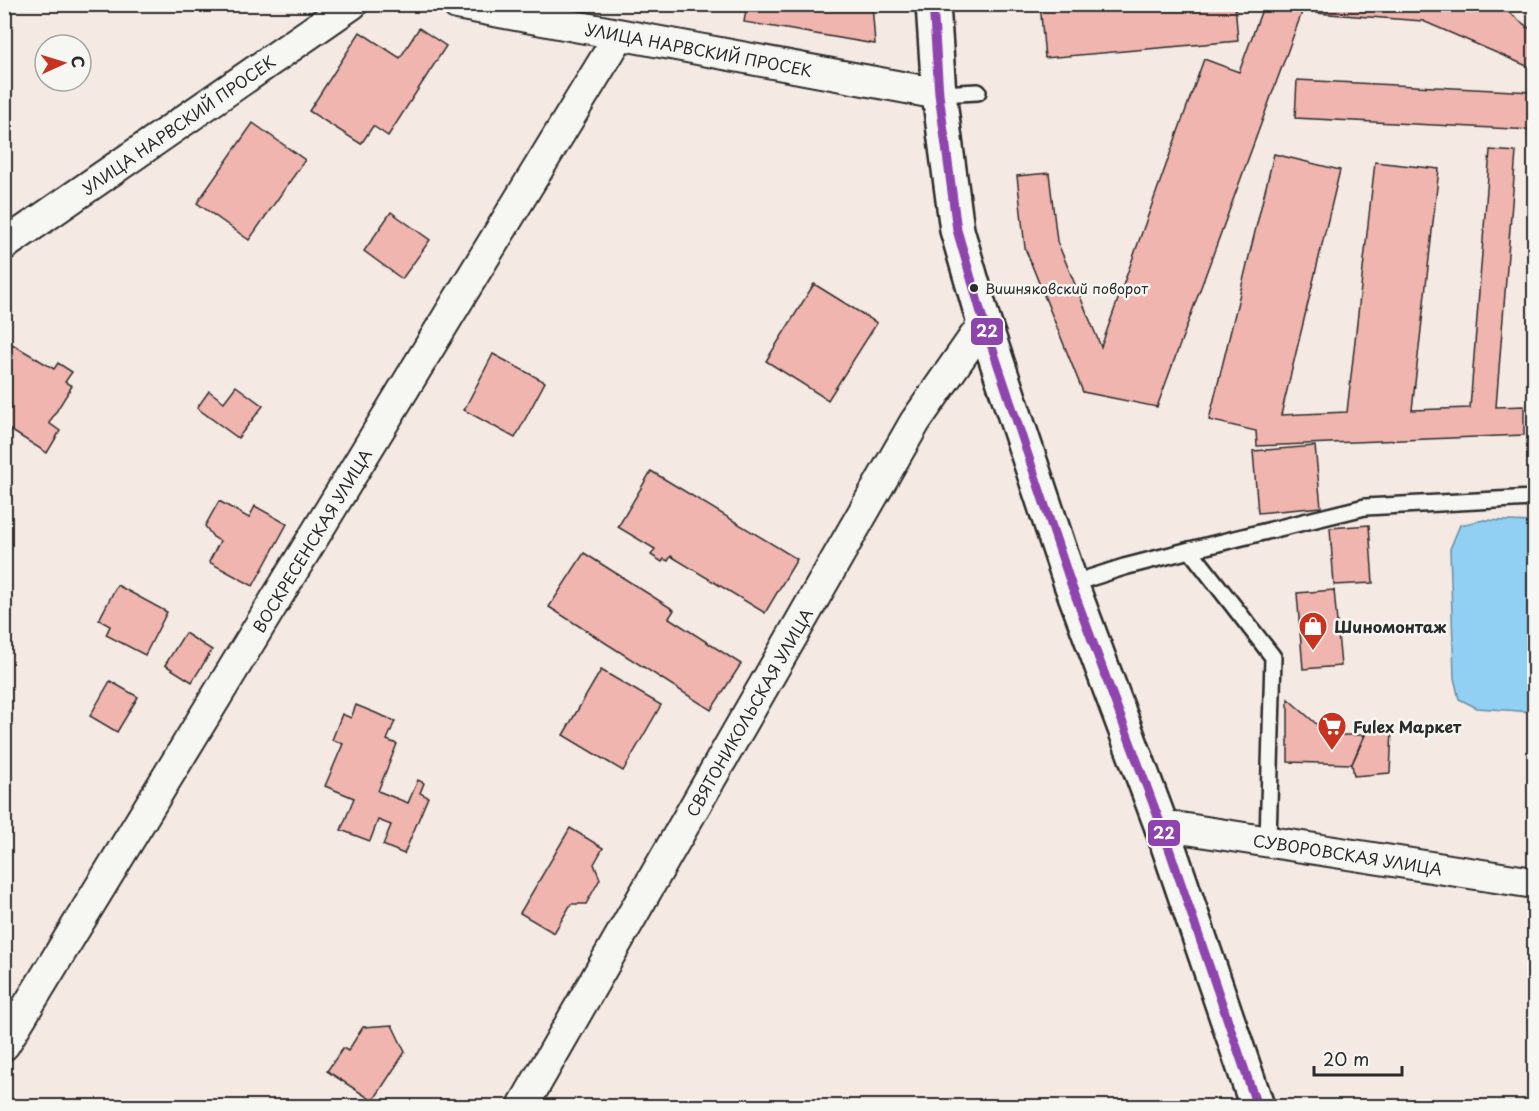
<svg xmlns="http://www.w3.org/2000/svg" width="1539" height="1111" font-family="'Playpen Sans',sans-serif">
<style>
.water{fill:#91d0f2;stroke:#688ea2;stroke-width:1.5}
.building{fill:#f0b5ae;stroke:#2b2b2b;stroke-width:1.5}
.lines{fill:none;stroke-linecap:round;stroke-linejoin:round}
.lane-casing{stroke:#2b2b2b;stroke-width:20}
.street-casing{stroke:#2b2b2b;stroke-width:34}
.secondary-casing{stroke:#2b2b2b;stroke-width:38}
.lane{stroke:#f6f6f2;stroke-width:15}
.street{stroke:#f6f6f2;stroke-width:30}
.secondary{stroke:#f6f6f2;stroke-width:33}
.bus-1-casing{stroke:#f6f6f2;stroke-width:14}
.bus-1{stroke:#8e44ad;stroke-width:9}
.bus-dot{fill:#2b2b2b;stroke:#f6f6f2;stroke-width:2}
.labels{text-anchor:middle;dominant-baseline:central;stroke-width:5;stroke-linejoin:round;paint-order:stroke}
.bus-label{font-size:14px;fill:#2b2b2b;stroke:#f6f6f2;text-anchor:start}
.street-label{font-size:16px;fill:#2b2b2b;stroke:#f6f6f2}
.poi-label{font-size:16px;font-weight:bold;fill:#2b2b2b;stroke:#f6f6f2;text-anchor:start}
.line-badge{stroke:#f6f6f2;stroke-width:2}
.badge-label{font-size:16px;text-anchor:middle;font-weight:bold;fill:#fff}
</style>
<rect width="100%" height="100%" fill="#f5e9e4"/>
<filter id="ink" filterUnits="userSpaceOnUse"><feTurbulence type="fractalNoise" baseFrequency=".0167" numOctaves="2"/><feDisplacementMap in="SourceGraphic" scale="12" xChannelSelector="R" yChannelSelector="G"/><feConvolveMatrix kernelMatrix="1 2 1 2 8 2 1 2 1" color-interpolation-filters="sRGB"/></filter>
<g filter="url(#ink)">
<polygon class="water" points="1484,520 1534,522 1534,712 1477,708 1459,699 1454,678 1450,549 1460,525"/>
<g class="building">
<polygon points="747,4 872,4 875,44 744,22"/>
<polygon points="1040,4 1235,4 1238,41 1045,58"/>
<polygon points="1264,4 1305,4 1157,407 1083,392 1025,248 1017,176 1049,173 1057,241 1101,347 1204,59 1239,72"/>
<polygon points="1318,4 1498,4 1534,32 1534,69 1423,21 1316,13"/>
<polygon points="419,28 446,46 388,136 373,126 361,144 309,111 360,32 400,58"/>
<polygon points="1297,80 1534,92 1534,130 1295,118"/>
<polygon points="253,123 305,160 249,240 197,203"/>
<polygon points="1490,150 1516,152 1496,407 1524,406 1524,435 1257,446 1256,431 1209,420 1274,154 1340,170 1281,415 1347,412 1375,162 1439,169 1412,410 1470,408"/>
<polygon points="391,212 430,240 402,279 364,251"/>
<polygon points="814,284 877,323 828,400 766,361"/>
<polygon points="12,344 54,369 58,363 72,372 65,382 72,386 49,423 60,431 47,453 4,426 4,356"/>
<polygon points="493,354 545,382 515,438 464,410"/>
<polygon points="236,386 263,406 238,438 197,408 209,391 224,402"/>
<polygon points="1315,446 1321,507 1258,513 1253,451"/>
<polygon points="651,471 797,559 765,613 671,556 668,561 664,559 662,562 651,555 655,549 618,527"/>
<polygon points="219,501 249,518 255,506 287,524 253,586 209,562 220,541 213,537 205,526"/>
<polygon points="1369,525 1373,583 1334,585 1330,528"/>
<polygon points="584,553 674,610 669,618 741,664 711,710 549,607"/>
<polygon points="117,585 167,612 145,655 106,635 110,626 99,620"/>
<polygon points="1334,590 1341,666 1303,669 1297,593"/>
<polygon points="185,633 212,650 192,682 165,665"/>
<polygon points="601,670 661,705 623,771 563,735"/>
<polygon points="110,681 138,697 117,732 90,716"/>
<polygon points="1288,699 1329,735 1364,735 1352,764 1288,762"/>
<polygon points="356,705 395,721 387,740 397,744 378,791 408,803 418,780 424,783 420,793 428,797 404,854 383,845 391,825 378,820 370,841 341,830 354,798 325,786 343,744 332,740 342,714 351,718"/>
<polygon points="1392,729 1390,773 1354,776 1352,764 1366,733"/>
<polygon points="570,828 603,848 594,864 600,879 586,904 571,904 554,933 520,913"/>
<polygon points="392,1025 405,1052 373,1101 327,1071 343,1048 348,1051 363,1027"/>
</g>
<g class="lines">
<g class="lane-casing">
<g id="lane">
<polyline points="939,94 978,92"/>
<polyline points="1190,550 1273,657 1268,841"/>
<polyline points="1071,584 1124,567 1190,550 1365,507 1534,498"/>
</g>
</g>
<g class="street-casing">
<g id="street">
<path id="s1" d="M457 4 939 94"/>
<path id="s2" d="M4 245 352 4"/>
<path id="s3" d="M1161 825 1534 883"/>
<path id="s4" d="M4 1045 619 36"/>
<path id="s5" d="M523 1106 915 422 984 323"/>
</g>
</g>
<g class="secondary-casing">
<polyline id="secondary" points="933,4 939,94 957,230 984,323 1071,584 1161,825 1257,1106"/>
</g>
<use href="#lane" class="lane"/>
<use href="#street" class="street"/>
<use href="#secondary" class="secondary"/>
<g class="bus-1-casing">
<polyline id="bus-1" points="933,4 939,94 957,230 984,323 1071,584 1161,825 1257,1106"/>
</g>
<use href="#bus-1" class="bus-1"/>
</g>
</g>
<defs>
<g id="shop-pin" transform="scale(1.5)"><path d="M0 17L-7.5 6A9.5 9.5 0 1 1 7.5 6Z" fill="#c8321e" stroke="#f6f6f2"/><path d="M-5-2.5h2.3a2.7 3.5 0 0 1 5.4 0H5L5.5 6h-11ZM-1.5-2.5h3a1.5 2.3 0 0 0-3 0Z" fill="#fff"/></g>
<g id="supermarket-pin" transform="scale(1.5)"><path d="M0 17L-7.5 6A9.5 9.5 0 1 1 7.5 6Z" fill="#c8321e" stroke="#f6f6f2"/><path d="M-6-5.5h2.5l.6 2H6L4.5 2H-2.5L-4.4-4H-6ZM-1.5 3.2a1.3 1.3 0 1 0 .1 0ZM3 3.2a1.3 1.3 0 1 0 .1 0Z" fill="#fff"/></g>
</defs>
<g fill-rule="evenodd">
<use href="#shop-pin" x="1313" y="626"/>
<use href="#supermarket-pin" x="1332" y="726"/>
</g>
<circle class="bus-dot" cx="974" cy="288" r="5"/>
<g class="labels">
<g class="bus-label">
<text x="985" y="288">Вишняковский поворот</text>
</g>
<g class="street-label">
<text stroke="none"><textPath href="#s1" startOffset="246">УЛИЦА НАРВСКИЙ ПРОСЕК</textPath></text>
<text stroke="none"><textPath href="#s2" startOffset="212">УЛИЦА НАРВСКИЙ ПРОСЕК</textPath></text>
<text stroke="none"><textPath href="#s4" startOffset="591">ВОСКРЕСЕНСКАЯ УЛИЦА</textPath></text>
<text stroke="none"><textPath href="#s5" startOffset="454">СВЯТОНИКОЛЬСКАЯ УЛИЦА</textPath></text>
<text stroke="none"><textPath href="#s3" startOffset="189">СУВОРОВСКАЯ УЛИЦА</textPath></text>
</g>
<g class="poi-label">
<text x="1334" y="626">Шиномонтаж</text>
<text x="1353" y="726">Fulex Маркет</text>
</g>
</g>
<g class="line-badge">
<rect x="970" y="317" width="34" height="29" rx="6" fill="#8e44ad"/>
<rect x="1147" y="819" width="34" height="28" rx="6" fill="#8e44ad"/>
</g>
<g class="badge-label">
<text x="987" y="337">22</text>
<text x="1164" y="839">22</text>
</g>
<rect width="1539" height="1111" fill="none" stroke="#f6f6f2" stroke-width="24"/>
<rect x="12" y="12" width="1515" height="1087" fill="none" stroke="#2b2b2b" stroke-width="2" filter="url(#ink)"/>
<g transform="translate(63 63) rotate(86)"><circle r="28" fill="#f6f6f2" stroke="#a5a5a2" stroke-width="1.5"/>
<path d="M0-4.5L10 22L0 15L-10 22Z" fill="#c8321e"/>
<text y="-9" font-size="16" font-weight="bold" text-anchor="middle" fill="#2b2b2b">С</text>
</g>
<path d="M1314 1066v9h88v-9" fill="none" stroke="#2b2b2b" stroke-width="3"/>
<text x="1323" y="1066" font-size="18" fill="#2b2b2b" stroke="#f6f6f2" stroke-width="4.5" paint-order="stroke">20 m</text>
</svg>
